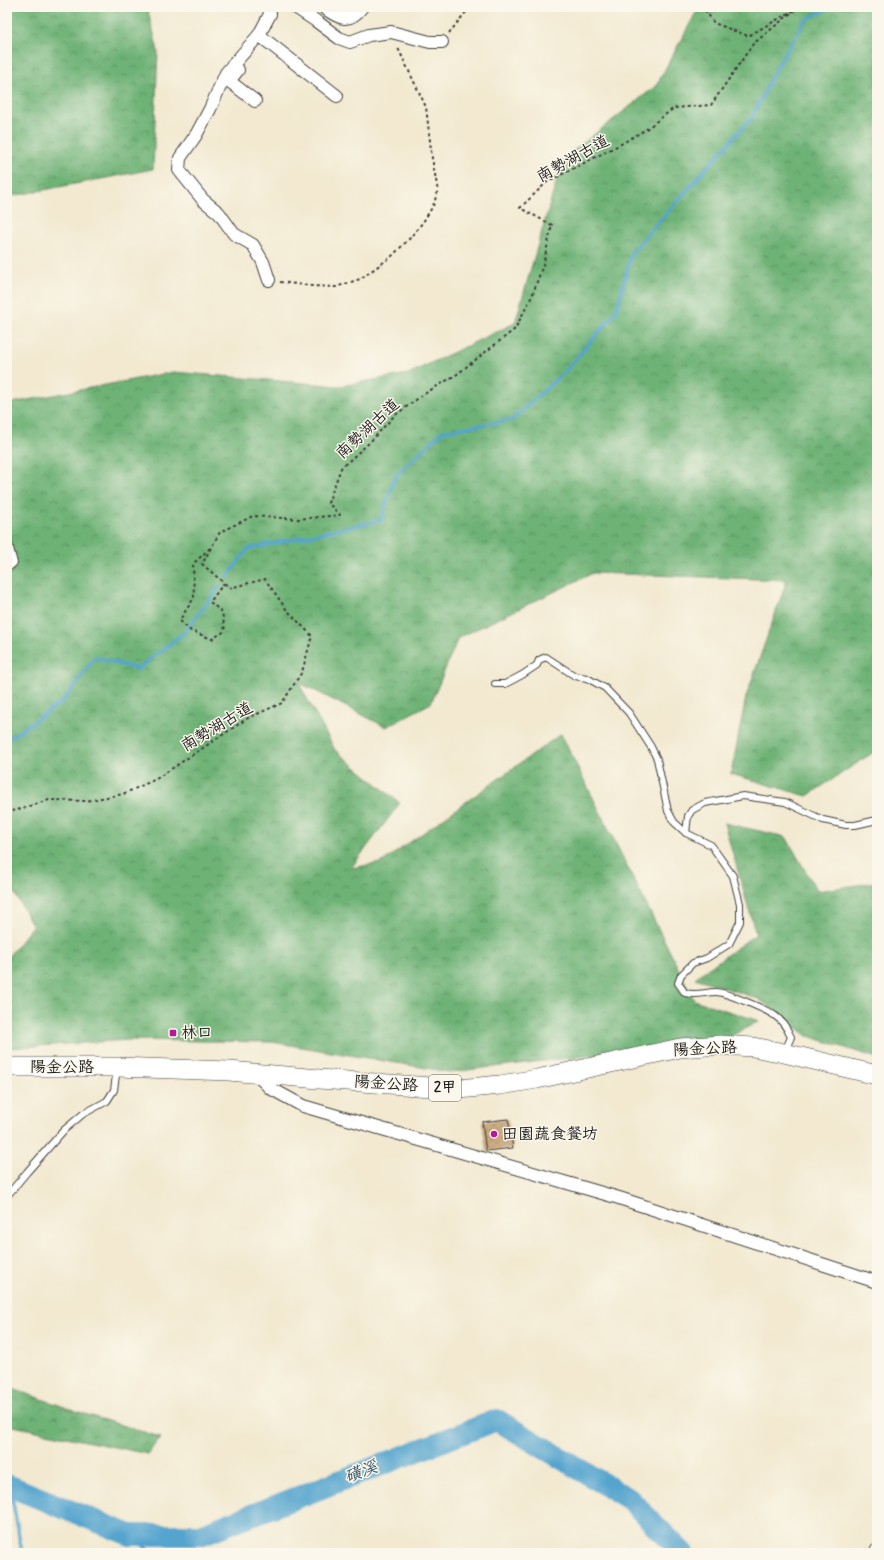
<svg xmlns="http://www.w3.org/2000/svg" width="884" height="1560" font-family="Mynerve,'LXGW WenKai TC',sans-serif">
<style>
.forest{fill:url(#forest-crowns);stroke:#456749}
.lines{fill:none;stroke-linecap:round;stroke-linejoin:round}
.stream{stroke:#54a4ce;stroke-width:3.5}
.river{stroke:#54a4ce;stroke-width:22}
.building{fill:url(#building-cross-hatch)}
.service-casing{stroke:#3c3b37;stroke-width:8}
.minor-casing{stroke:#3c3b37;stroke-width:14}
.primary-casing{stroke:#3c3b37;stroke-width:20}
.path{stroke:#3c3b37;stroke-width:2;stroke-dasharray:3 3;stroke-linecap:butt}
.service{stroke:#fff;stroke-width:6}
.minor{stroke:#fff;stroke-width:12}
.primary{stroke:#fff;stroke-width:19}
.poi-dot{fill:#b5179e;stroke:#fbf7ec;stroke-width:1.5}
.labels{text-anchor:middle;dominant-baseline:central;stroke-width:3;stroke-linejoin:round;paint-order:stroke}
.shield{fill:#fbf7ec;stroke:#5f5e5a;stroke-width:1}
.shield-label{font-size:15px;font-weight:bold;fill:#1c1c1c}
.street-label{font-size:16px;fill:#1c1c1c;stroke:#fbf7ec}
.poi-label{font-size:16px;fill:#1c1c1c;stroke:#fbf7ec;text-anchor:start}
.water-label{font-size:17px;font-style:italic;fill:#35596c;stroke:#fbf7ec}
</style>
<defs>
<pattern id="forest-crowns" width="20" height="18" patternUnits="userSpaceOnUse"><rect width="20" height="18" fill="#6eb276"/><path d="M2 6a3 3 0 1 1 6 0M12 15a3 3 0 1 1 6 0" fill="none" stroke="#5a9060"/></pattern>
<pattern id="building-cross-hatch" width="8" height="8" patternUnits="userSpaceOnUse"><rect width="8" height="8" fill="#ceac82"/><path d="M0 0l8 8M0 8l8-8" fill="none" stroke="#b09370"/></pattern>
</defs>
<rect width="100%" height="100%" fill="#fbf7ec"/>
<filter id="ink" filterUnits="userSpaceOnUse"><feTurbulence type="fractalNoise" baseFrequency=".025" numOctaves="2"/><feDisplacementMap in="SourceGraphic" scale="8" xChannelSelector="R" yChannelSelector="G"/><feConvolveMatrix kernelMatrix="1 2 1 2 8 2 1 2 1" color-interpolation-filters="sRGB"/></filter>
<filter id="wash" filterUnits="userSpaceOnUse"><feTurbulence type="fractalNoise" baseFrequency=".012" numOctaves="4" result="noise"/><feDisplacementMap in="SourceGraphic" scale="16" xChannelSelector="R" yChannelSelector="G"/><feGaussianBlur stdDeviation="0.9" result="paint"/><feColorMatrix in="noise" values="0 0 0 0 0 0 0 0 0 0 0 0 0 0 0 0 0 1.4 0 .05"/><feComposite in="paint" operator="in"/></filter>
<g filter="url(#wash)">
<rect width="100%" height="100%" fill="#f2e9d0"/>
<g class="forest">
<polygon points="7,7 147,7 158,51 153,169 7,197"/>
<polygon points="699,7 877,7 877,750 807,796 731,774 746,697 787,580 593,573 458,638 431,703 386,727 298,682 335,750 400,803 351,868 381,863 561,734 694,1000 759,1021 724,1040 450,1072 272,1042 129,1040 7,1048 7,958 33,926 11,887 7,888 7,404 173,372 340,386 408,374 515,323 563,159 656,86"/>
<polygon points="724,823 786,837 817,891 877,882 877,1058 808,1036 759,999 695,978 756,934"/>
<polygon points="7,1387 85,1414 160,1437 148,1454 13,1426 7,1426"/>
</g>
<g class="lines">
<g class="stream">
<polyline points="227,577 248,549 381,520 395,476 443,431 512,420 566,370 616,312 632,252 753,116 775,70 805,20 831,7"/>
<polyline points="7,740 63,701 95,657 138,669 185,632 219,587"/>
<polyline points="10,1486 22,1553"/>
<polyline points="130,1535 153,1553"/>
</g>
<polyline class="river" points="7,1485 130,1535 200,1535 497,1420 629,1499 683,1553"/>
</g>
<g id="blocks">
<polygon class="building" points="508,1119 513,1148 486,1151 482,1122"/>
</g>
</g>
<g filter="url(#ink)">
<use href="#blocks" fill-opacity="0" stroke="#3c3b37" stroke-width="1"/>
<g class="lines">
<g class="service-casing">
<g id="service">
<polyline points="7,537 14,563 7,569"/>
<path d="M495 684H505L522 675 537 665 539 660 546 657 575 676 587 678 605 688 629 713 651 747 657 759 668 811 674 822 686 833 711 845 733 876 740 904V922L729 944 707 958 693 963 681 975 678 983 685 993C698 996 704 992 716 992 725 992 765 1009 774 1015 782 1020 787 1028 791 1037L785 1051"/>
<polyline points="686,833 688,816 692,810 705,803 743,796 785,802 823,820 846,825 855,825 877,820"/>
<polyline points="7,1196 27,1172 64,1130 83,1114 107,1101 114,1090 117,1068"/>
</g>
</g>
<g class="minor-casing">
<g id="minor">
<polyline points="269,7 270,14 259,35 226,73 210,109 196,135 180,158 179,170 203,200 219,213 234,234 253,245 263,262 269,280"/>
<polyline points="295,7 316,21 339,38 350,42 369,35 391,32 430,42 442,42"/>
<path d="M323 7C338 18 349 25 362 7"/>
<polyline points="259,35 337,96"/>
<polyline points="238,70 229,81 255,101"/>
<polyline points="255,1073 270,1088 303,1106 619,1198 877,1282"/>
<polyline points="876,1553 877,1549"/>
</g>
</g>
<g class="primary-casing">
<polyline id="primary" points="7,1067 117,1067 229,1071 319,1079 459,1089 500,1085 537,1079 680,1048 720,1045 753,1047 784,1053 877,1075"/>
</g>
<g class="path">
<polyline points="449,33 466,12 465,7"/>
<polyline points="280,282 312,286 336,287 360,279 391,257 410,238 423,222 433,206 438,191 432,158 426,107 397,46"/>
<polyline points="210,548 193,564 194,598 181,618 181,622 191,631 212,639 225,631 222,612 210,602 224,583"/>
<polyline points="7,807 14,811 49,800 86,801 123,794 156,779 248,718 282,703 302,672 312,636 286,609 265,579 230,588 202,564 220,532 253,516 298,519 340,515 328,503 341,468 369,443 394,416 424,394 456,375 515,329 532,296 543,265 552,225 520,208 547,182 621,144 645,130 674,108 711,105 753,44 796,9 748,36 714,23 703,7"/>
</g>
<use href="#service" class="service"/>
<use href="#minor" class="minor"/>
<use href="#primary" class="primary"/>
</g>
</g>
<g class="poi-dot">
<rect x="169" y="1029" width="8" height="8" rx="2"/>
<circle cx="494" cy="1134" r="4"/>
</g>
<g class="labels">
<rect class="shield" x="429" y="1075" width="32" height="26" rx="3"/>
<g class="shield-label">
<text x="445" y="1088">2甲</text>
</g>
<g class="street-label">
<text transform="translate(573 159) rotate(-29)">南勢湖古道</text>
<text transform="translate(368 429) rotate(-43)">南勢湖古道</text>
<text transform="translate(217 727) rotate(-31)">南勢湖古道</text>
<text transform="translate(705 1049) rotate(-3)">陽金公路</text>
<text x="62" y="1067">陽金公路</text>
<text transform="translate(386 1084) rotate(4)">陽金公路</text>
</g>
<g class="poi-label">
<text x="181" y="1033">林口</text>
<text x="502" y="1134">田園蔬食餐坊</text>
</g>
<g class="water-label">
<text transform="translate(361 1472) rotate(-21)">磺溪</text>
</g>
</g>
<rect width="884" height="1560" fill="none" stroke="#fbf7ec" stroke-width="24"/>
</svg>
